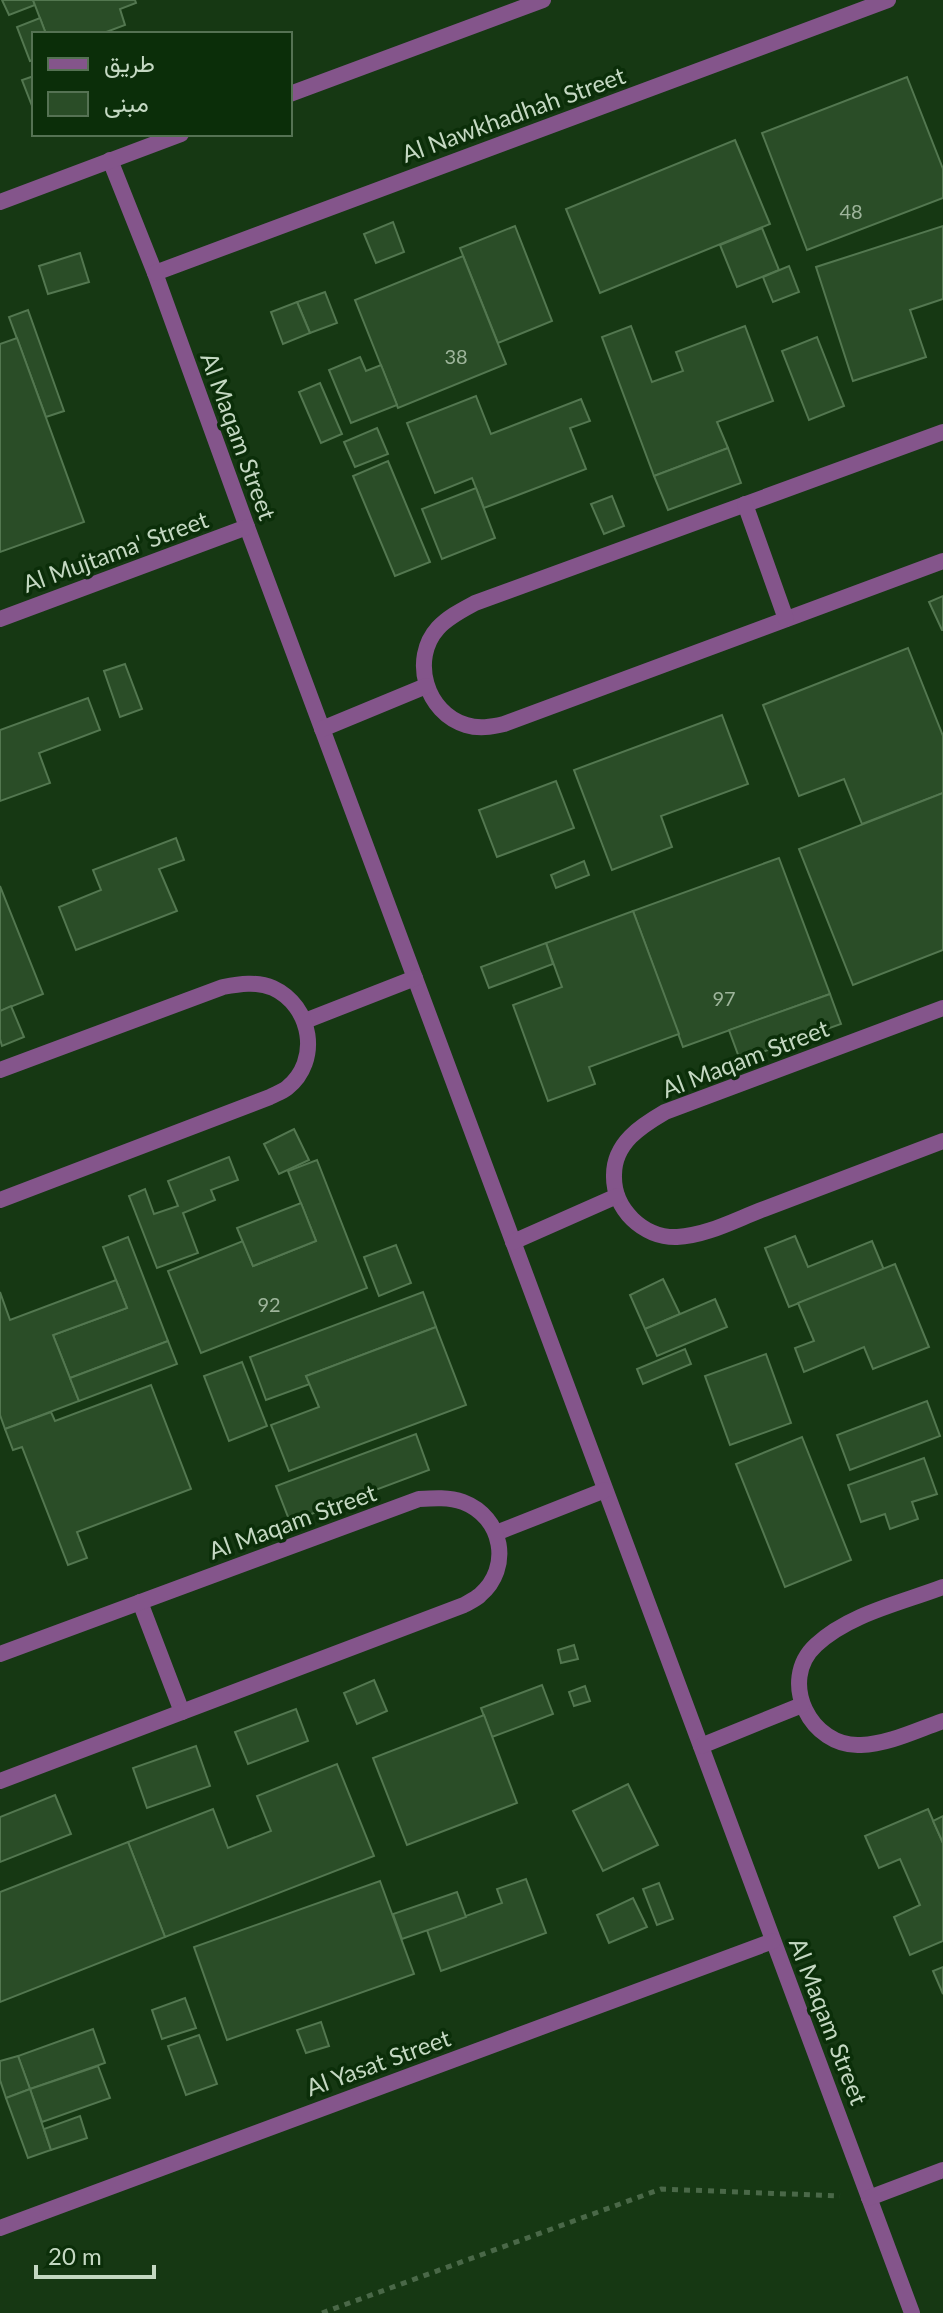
<svg xmlns="http://www.w3.org/2000/svg" width="943" height="2313" font-family="Lato,Vazirmatn,sans-serif">
<style>
.building{fill:#2a4d27;stroke:#537750;stroke-width:2}
.lines{fill:none;stroke-linecap:round;stroke-linejoin:round}
.path{stroke:#4a6848;stroke-width:5;stroke-dasharray:6 6;stroke-linecap:butt}
.minor{stroke:#84558b;stroke-width:16}
.labels{text-anchor:middle;dominant-baseline:central;stroke-width:7;stroke-linejoin:round;paint-order:stroke}
.number-label{font-size:20px;fill:#9eb59b}
.street-label{font-size:24px;fill:#c4d8c2;stroke:#0b2e09}
</style>
<rect width="100%" height="100%" fill="#163813"/>
<g class="building">
<polygon points="2,0 33,0 35,5 9,15"/>
<polygon points="33,0 135,0 136,3 120,9 125,25 101,34 46,34"/>
<polygon points="40,18 46,34 34,34 34,60 30,61 17,27"/>
<polygon points="34,76 34,111 22,80"/>
<polygon points="907,77 943,169 943,198 807,250 762,133"/>
<polygon points="735,140 770,224 600,293 566,209"/>
<polygon points="393,222 404,252 376,263 364,234"/>
<polygon points="515,226 552,321 498,343 460,248"/>
<polygon points="943,226 943,299 910,310 926,357 853,381 816,267"/>
<polygon points="762,228 779,270 737,287 720,245"/>
<polygon points="80,253 89,282 48,294 39,266"/>
<polygon points="463,256 506,364 398,408 355,300"/>
<polygon points="789,266 799,292 773,302 763,277"/>
<polygon points="325,292 337,323 310,333 297,302"/>
<polygon points="297,302 310,333 283,344 271,312"/>
<polygon points="28,310 64,411 46,417 9,317"/>
<polygon points="631,326 652,382 683,371 676,352 745,326 773,401 717,422 728,448 654,476 602,337"/>
<polygon points="817,337 844,406 809,420 782,351"/>
<polygon points="17,338 84,522 0,552 0,344"/>
<polygon points="360,357 366,371 381,365 397,405 351,423 329,370"/>
<polygon points="320,383 342,434 321,443 299,392"/>
<polygon points="476,396 491,434 581,399 590,421 570,428 586,469 484,508 472,478 435,493 407,423"/>
<polygon points="377,428 388,454 355,467 344,442"/>
<polygon points="728,448 741,483 668,510 654,476"/>
<polygon points="388,461 430,562 395,576 353,476"/>
<polygon points="476,488 495,538 442,559 422,509"/>
<polygon points="612,496 624,526 604,534 591,504"/>
<polygon points="943,596 943,630 942,630 929,602"/>
<polygon points="908,648 943,736 943,793 862,824 844,779 799,796 763,705"/>
<polygon points="125,664 142,709 120,717 104,671"/>
<polygon points="88,698 100,730 39,753 50,783 0,801 0,730"/>
<polygon points="722,715 748,784 661,816 672,847 612,870 574,770"/>
<polygon points="556,781 574,828 497,857 479,810"/>
<polygon points="943,793 943,950 853,985 799,849"/>
<polygon points="176,838 184,860 159,869 177,911 76,950 59,907 101,890 93,870"/>
<polygon points="779,858 830,994 683,1047 633,911"/>
<polygon points="584,861 589,875 556,888 551,875"/>
<polygon points="0,886 43,994 0,1011"/>
<polygon points="633,911 679,1034 589,1067 595,1084 548,1101 513,1005 562,987 546,943"/>
<polygon points="546,943 553,964 489,988 481,967"/>
<polygon points="830,994 841,1024 740,1060 729,1030"/>
<polygon points="11,1006 24,1037 2,1046 0,1039 0,1011"/>
<polygon points="294,1129 309,1160 279,1174 264,1144"/>
<polygon points="229,1157 238,1180 211,1190 215,1200 183,1213 198,1253 157,1268 129,1196 145,1189 154,1214 178,1206 168,1181"/>
<polygon points="317,1160 367,1288 201,1353 168,1271 243,1241 253,1266 316,1241 288,1171"/>
<polygon points="301,1203 316,1241 253,1266 237,1228"/>
<polygon points="795,1236 808,1267 872,1241 884,1270 789,1307 765,1248"/>
<polygon points="128,1237 168,1341 70,1378 53,1335 127,1308 103,1247"/>
<polygon points="396,1245 411,1283 379,1296 364,1257"/>
<polygon points="895,1264 929,1347 873,1369 864,1347 804,1372 795,1348 814,1341 798,1303"/>
<polygon points="663,1279 680,1314 645,1329 630,1295"/>
<polygon points="116,1280 127,1308 53,1335 79,1401 5,1429 0,1415 0,1292 10,1320"/>
<polygon points="423,1292 436,1327 306,1376 310,1384 266,1400 250,1357"/>
<polygon points="715,1299 727,1327 657,1356 645,1329"/>
<polygon points="436,1327 466,1405 289,1471 271,1425 319,1407 306,1376"/>
<polygon points="168,1341 177,1364 79,1401 70,1378"/>
<polygon points="685,1349 691,1364 643,1384 637,1369"/>
<polygon points="766,1354 791,1423 730,1445 705,1376"/>
<polygon points="242,1362 267,1426 229,1441 204,1376"/>
<polygon points="151,1385 191,1489 77,1532 87,1558 68,1565 22,1447 13,1450 5,1429 51,1412 55,1421"/>
<polygon points="927,1401 940,1436 850,1470 837,1435"/>
<polygon points="416,1434 429,1470 290,1522 276,1486"/>
<polygon points="802,1437 851,1560 785,1587 736,1464"/>
<polygon points="924,1458 937,1494 912,1502 918,1519 890,1529 885,1514 861,1522 848,1485"/>
<polygon points="574,1645 578,1659 561,1663 558,1650"/>
<polygon points="374,1680 387,1711 357,1724 344,1693"/>
<polygon points="542,1685 553,1714 492,1737 481,1708"/>
<polygon points="585,1686 590,1701 574,1706 569,1692"/>
<polygon points="296,1709 308,1741 248,1764 235,1732"/>
<polygon points="484,1715 517,1803 407,1845 373,1758"/>
<polygon points="196,1746 210,1786 147,1808 133,1768"/>
<polygon points="337,1764 374,1856 165,1937 128,1842 213,1809 228,1848 271,1831 257,1796"/>
<polygon points="628,1784 658,1845 603,1871 573,1811"/>
<polygon points="55,1795 71,1834 0,1862 0,1817"/>
<polygon points="928,1809 943,1843 943,1941 910,1955 894,1917 920,1905 900,1859 879,1868 865,1836"/>
<polygon points="943,1816 943,1843 933,1821"/>
<polygon points="128,1842 165,1937 0,2002 0,1892"/>
<polygon points="526,1879 546,1933 441,1971 427,1930 502,1903 497,1889"/>
<polygon points="380,1881 414,1974 227,2040 194,1947"/>
<polygon points="659,1883 673,1919 657,1925 643,1889"/>
<polygon points="457,1892 466,1917 402,1939 393,1914"/>
<polygon points="633,1898 647,1927 609,1943 597,1915"/>
<polygon points="943,1967 943,1994 933,1971"/>
<polygon points="185,1998 196,2028 162,2039 152,2010"/>
<polygon points="321,2022 329,2046 306,2053 297,2030"/>
<polygon points="93,2029 105,2063 30,2089 18,2056"/>
<polygon points="199,2035 217,2084 186,2095 168,2046"/>
<polygon points="18,2056 30,2089 6,2098 0,2080 0,2061"/>
<polygon points="98,2066 110,2098 42,2122 30,2089"/>
<polygon points="30,2089 51,2150 28,2158 6,2098"/>
<polygon points="80,2116 87,2138 51,2150 44,2129"/>
</g>
<g class="lines">
<polyline class="path" points="322,2313 661,2189 840,2196"/>
<g class="minor">
<polyline points="290,94 543,0"/>
<polyline points="110,160 155,273 247,527 912,2313"/>
<polyline points="0,202 181,134"/>
<polyline points="155,273 888,0"/>
<path d="M943 432 475 603C462 610 448 617 438 628 410 659 426 713 466 725 479 729 491 727 504 724L943 561"/>
<polyline points="745,504 786,619"/>
<polyline points="0,619 247,527"/>
<polyline points="322,729 426,686"/>
<path d="M943 1008 665 1112C641 1126 614 1143 614 1175 613 1209 643 1238 677 1237 706 1236 737 1219 764 1209 824 1186 883 1164 943 1141"/>
<polyline points="305,1021 415,978"/>
<path d="M0 1070 223 987C239 984 257 981 273 988 312 1006 321 1061 287 1088 282 1092 275 1094 270 1097L0 1200"/>
<polyline points="513,1242 617,1196"/>
<polyline points="496,1533 605,1490"/>
<path d="M943 1587C901 1603 849 1614 816 1645 777 1681 811 1748 861 1745 889 1744 917 1730 943 1721"/>
<polyline points="140,1602 182,1712"/>
<path d="M0 1654 419 1499C434 1498 449 1497 463 1502 503 1517 512 1568 480 1595 476 1599 469 1602 464 1605L0 1781"/>
<polyline points="701,1746 802,1705"/>
<polyline points="869,2198 943,2170"/>
<polyline points="0,2228 773,1941"/>
</g>
</g>
<g class="labels">
<g class="number-label">
<text x="851" y="211">48</text>
<text x="456" y="356">38</text>
<text x="724" y="998">97</text>
<text x="269" y="1304">92</text>
</g>
<g class="street-label">
<text transform="translate(513 114) rotate(-20)">Al Nawkhadhah Street</text>
<text transform="translate(239 436) rotate(70)">Al Maqam Street</text>
<text transform="translate(115 551) rotate(-20)">Al Mujtama' Street</text>
<text transform="translate(745 1058) rotate(-21)">Al Maqam Street</text>
<text transform="translate(292 1521) rotate(-20)">Al Maqam Street</text>
<text transform="translate(829 2021) rotate(69)">Al Maqam Street</text>
<text transform="translate(378 2062) rotate(-20)">Al Yasat Street</text>
</g>
</g>
<rect x="32" y="32" width="260" height="104" fill="#0b2e09" stroke="#557253" stroke-width="2"/>
<rect x="48" y="58" width="40" height="12" fill="#84558b" stroke="#557253" stroke-width="2"/>
<text x="104" y="72" font-size="24" fill="#c4d8c2">طريق</text>
<rect x="48" y="92" width="40" height="24" fill="#2a4d27" stroke="#557253" stroke-width="2"/>
<text x="104" y="112" font-size="24" fill="#c4d8c2">مبنى</text>
<path d="M36 2265v12h118v-12" fill="none" stroke="#c4d8c2" stroke-width="4"/>
<text x="48" y="2265" font-size="24" fill="#c4d8c2" stroke="#0b2e09" stroke-width="6" paint-order="stroke">20 m</text>
</svg>
